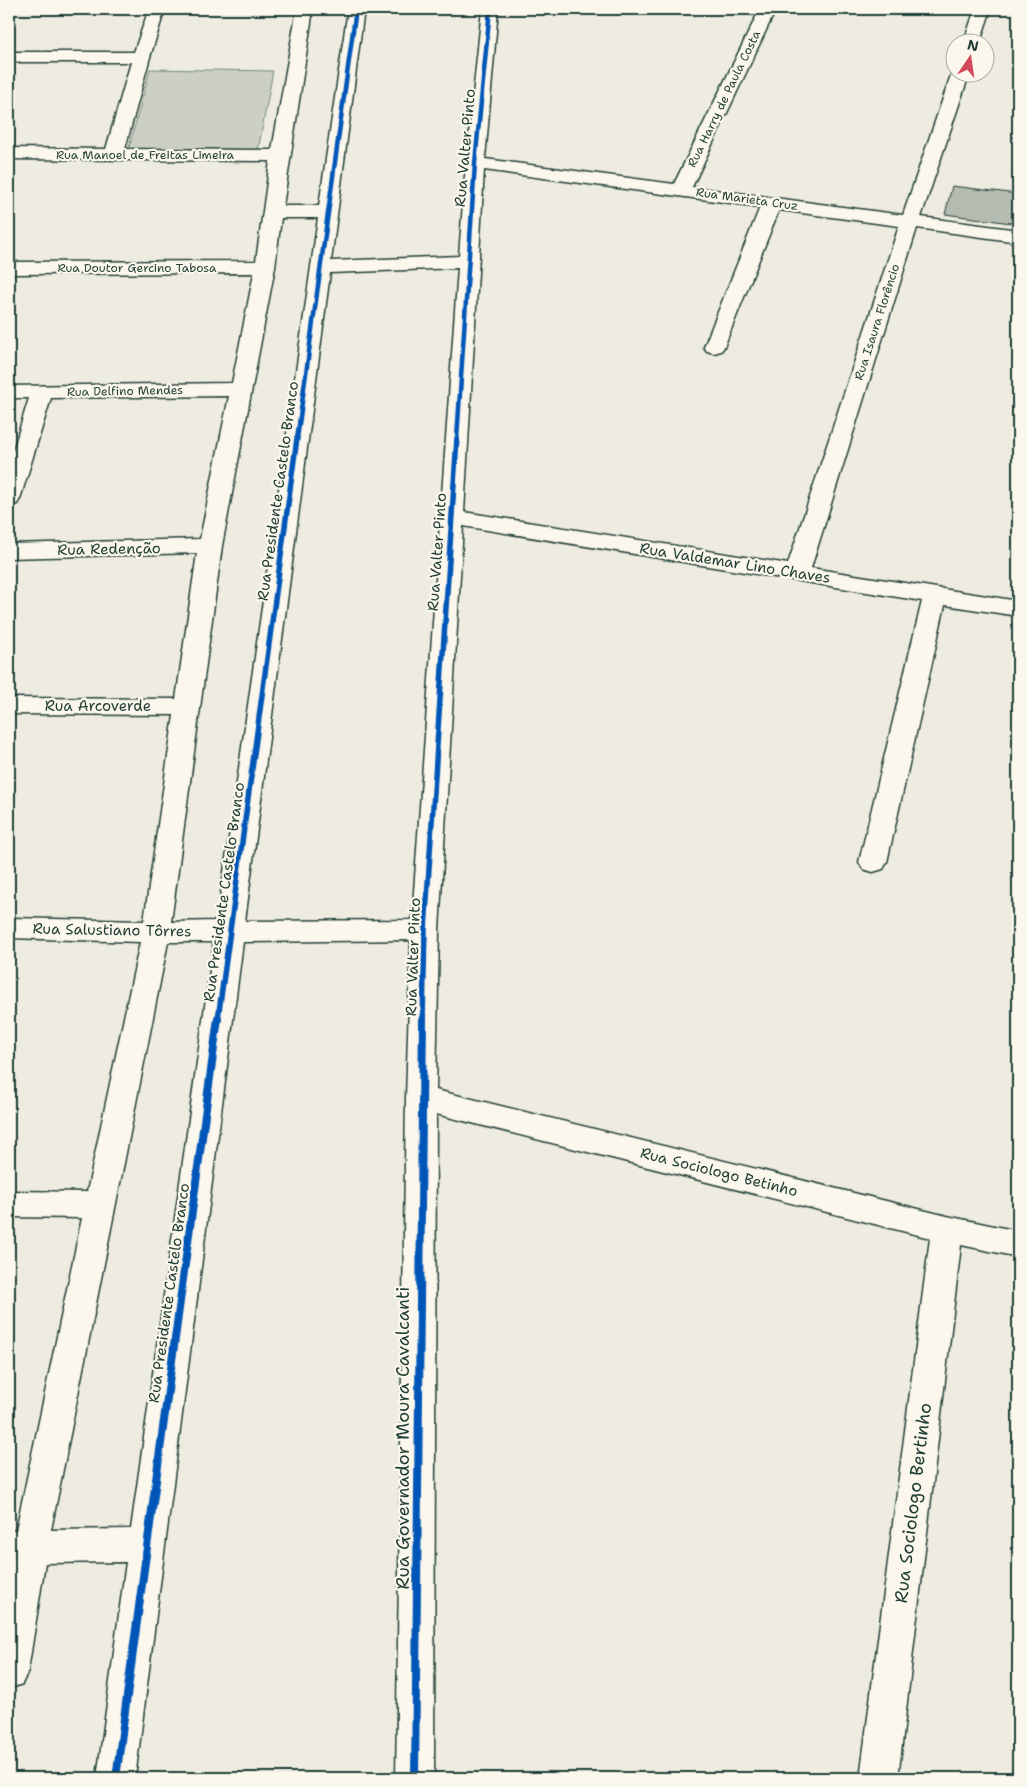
<svg xmlns="http://www.w3.org/2000/svg" width="1027" height="1787" font-family="'Shantell Sans',sans-serif">
<style>
.green{fill:#cbcfc4;stroke:#75867c}
.building{fill:#b4bbb0;stroke:#1f3d34}
.lines{fill:none;stroke-linecap:round;stroke-linejoin:round}
.street-casing{stroke:#1f3d34;stroke-width:3}
.street{fill:#fbf7ec;fill-rule:evenodd}
.cycleway-far2-casing{stroke:#fbf7ec;stroke-width:6}
.cycleway-far1-casing{stroke:#fbf7ec;stroke-width:9}
.cycleway-casing{stroke:#fbf7ec;stroke-width:11}
.cycleway-far2{stroke:#0057b8;stroke-width:4.5}
.cycleway-far1{stroke:#0057b8;stroke-width:5.5}
.cycleway{stroke:#0057b8;stroke-width:8}
.labels{text-anchor:middle;dominant-baseline:central;stroke-width:4.5;stroke-linejoin:round;paint-order:stroke}
.far-street-label{font-size:12px;fill:#1f3d34;stroke:#fbf7ec}
.street-label{font-size:15px;fill:#1f3d34;stroke:#fbf7ec}
.near-street-label{font-size:18px;fill:#1f3d34;stroke:#fbf7ec}
</style>
<rect width="100%" height="100%" fill="#eeece1"/>
<filter id="ink" filterUnits="userSpaceOnUse"><feTurbulence type="fractalNoise" baseFrequency=".02" numOctaves="2"/><feDisplacementMap in="SourceGraphic" scale="10" xChannelSelector="R" yChannelSelector="G"/><feConvolveMatrix kernelMatrix="1 2 1 2 8 2 1 2 1" color-interpolation-filters="sRGB"/></filter>
<g filter="url(#ink)">
<polygon class="green" points="150,69 273,71 258,151 128,151"/>
<polygon class="building" points="952,186 1018,194 1018,224 945,214"/>
<g class="lines">
<g class="street-casing">
<g id="street">
<path d="M149 9H165L150 57 125 149 272 150 297 9H313L283 206H319L348 9H364L331 261 459 256 466 163 482 9H498L485 159 674 184 760 9H776L692 187 903 215 952 72 954 69V72H970L921 217 1018 230V242L917 228 811 568 1018 601V616L945 605 887 862 883 869 873 872 863 869 859 862 922 601 463 526 439 930 436 1090 947 1216 1018 1231V1257L961 1245 898 1778H860L930 1238 436 1114 434 1778H396L406 1098 411 940 243 942 135 1778H97L126 1562 45 1563 28 1671 22 1684 9 1689V1531L16 1530 82 1218 9 1217V1191L87 1192 140 942 9 938V918L144 921 174 715 9 714V698L176 699 197 553 9 558V544L200 539 229 396 51 398 20 499 17 504 9 506V464L29 398H9V386L232 383 254 273 9 274V262L256 261 270 161 9 159V148L106 149 131 62H9V52H134ZM484 170 760 207 704 347 707 351 714 353 721 351 724 347 779 210 899 226 788 564 464 512ZM281 218H318L217 921 171 922 222 546 275 267ZM458 268 412 920 245 921 330 273ZM168 942H214L131 1529 51 1530Z"/>
<polygon points="975,9 991,9 980,42 964,42"/>
</g>
</g>
<use href="#street" class="street"/>
<g class="cycleway-far2-casing">
<g id="cycleway-far2">
<polyline points="297,439 356,9"/>
<polyline points="457,439 475,163 490,9"/>
</g>
</g>
<g class="cycleway-far1-casing">
<g id="cycleway-far1">
<polyline points="218,1019 297,438"/>
<polyline points="423,1019 425,930 457,438"/>
</g>
</g>
<g class="cycleway-casing">
<g id="cycleway">
<polyline points="116,1778 218,1018"/>
<polyline points="415,1778 423,1018"/>
</g>
</g>
<use href="#cycleway-far2" class="cycleway-far2"/>
<use href="#cycleway-far1" class="cycleway-far1"/>
<use href="#cycleway" class="cycleway"/>
</g>
</g>
<g class="labels">
<g class="far-street-label">
<text transform="translate(724 99) rotate(-64)">Rua Harry de Paula Costa</text>
<text x="145" y="155">Rua Manoel de Freitas Limeira</text>
<text transform="translate(747 199) rotate(8)">Rua Marieta Cruz</text>
<text x="137" y="268">Rua Doutor Gercino Tabosa</text>
<text transform="translate(877 322) rotate(-72)">Rua Isaura Florêncio</text>
<text transform="translate(125 391) rotate(-1)">Rua Delfino Mendes</text>
</g>
<g class="street-label">
<text transform="translate(465 148) rotate(-85)">Rua Valter Pinto</text>
<text transform="translate(278 491) rotate(-82)">Rua Presidente Castelo Branco</text>
<text transform="translate(109 549) rotate(-1)">Rua Redenção</text>
<text transform="translate(437 552) rotate(-86)">Rua Valter Pinto</text>
<text transform="translate(735 563) rotate(9)">Rua Valdemar Lino Chaves</text>
<text x="98" y="706">Rua Arcoverde</text>
<text transform="translate(224 892) rotate(-82)">Rua Presidente Castelo Branco</text>
<text transform="translate(112 930) rotate(1)">Rua Salustiano Tôrres</text>
<text transform="translate(413 957) rotate(-88)">Rua Valter Pinto</text>
<text transform="translate(719 1172) rotate(14)">Rua Sociologo Betinho</text>
<text transform="translate(169 1293) rotate(-82)">Rua Presidente Castelo Branco</text>
</g>
<g class="near-street-label">
<text transform="translate(403 1438) rotate(-90)">Rua Governador Moura Cavalcanti</text>
<text transform="translate(913 1503) rotate(-83)">Rua Sociologo Bertinho</text>
</g>
</g>
<rect width="1027" height="1787" fill="none" stroke="#fbf7ec" stroke-width="30"/>
<rect x="15" y="15" width="997" height="1757" fill="none" stroke="#1f3d34" stroke-width="2" filter="url(#ink)"/>
<g transform="translate(970 58) rotate(13)"><circle r="24" fill="#fbf7ec" stroke="#a3ada2"/>
<path d="M0-4L9 19L0 12L-9 19Z" fill="#d1495b"/>
<text y="-8" font-size="14" font-weight="bold" text-anchor="middle" fill="#1f3d34">N</text>
</g>
</svg>
